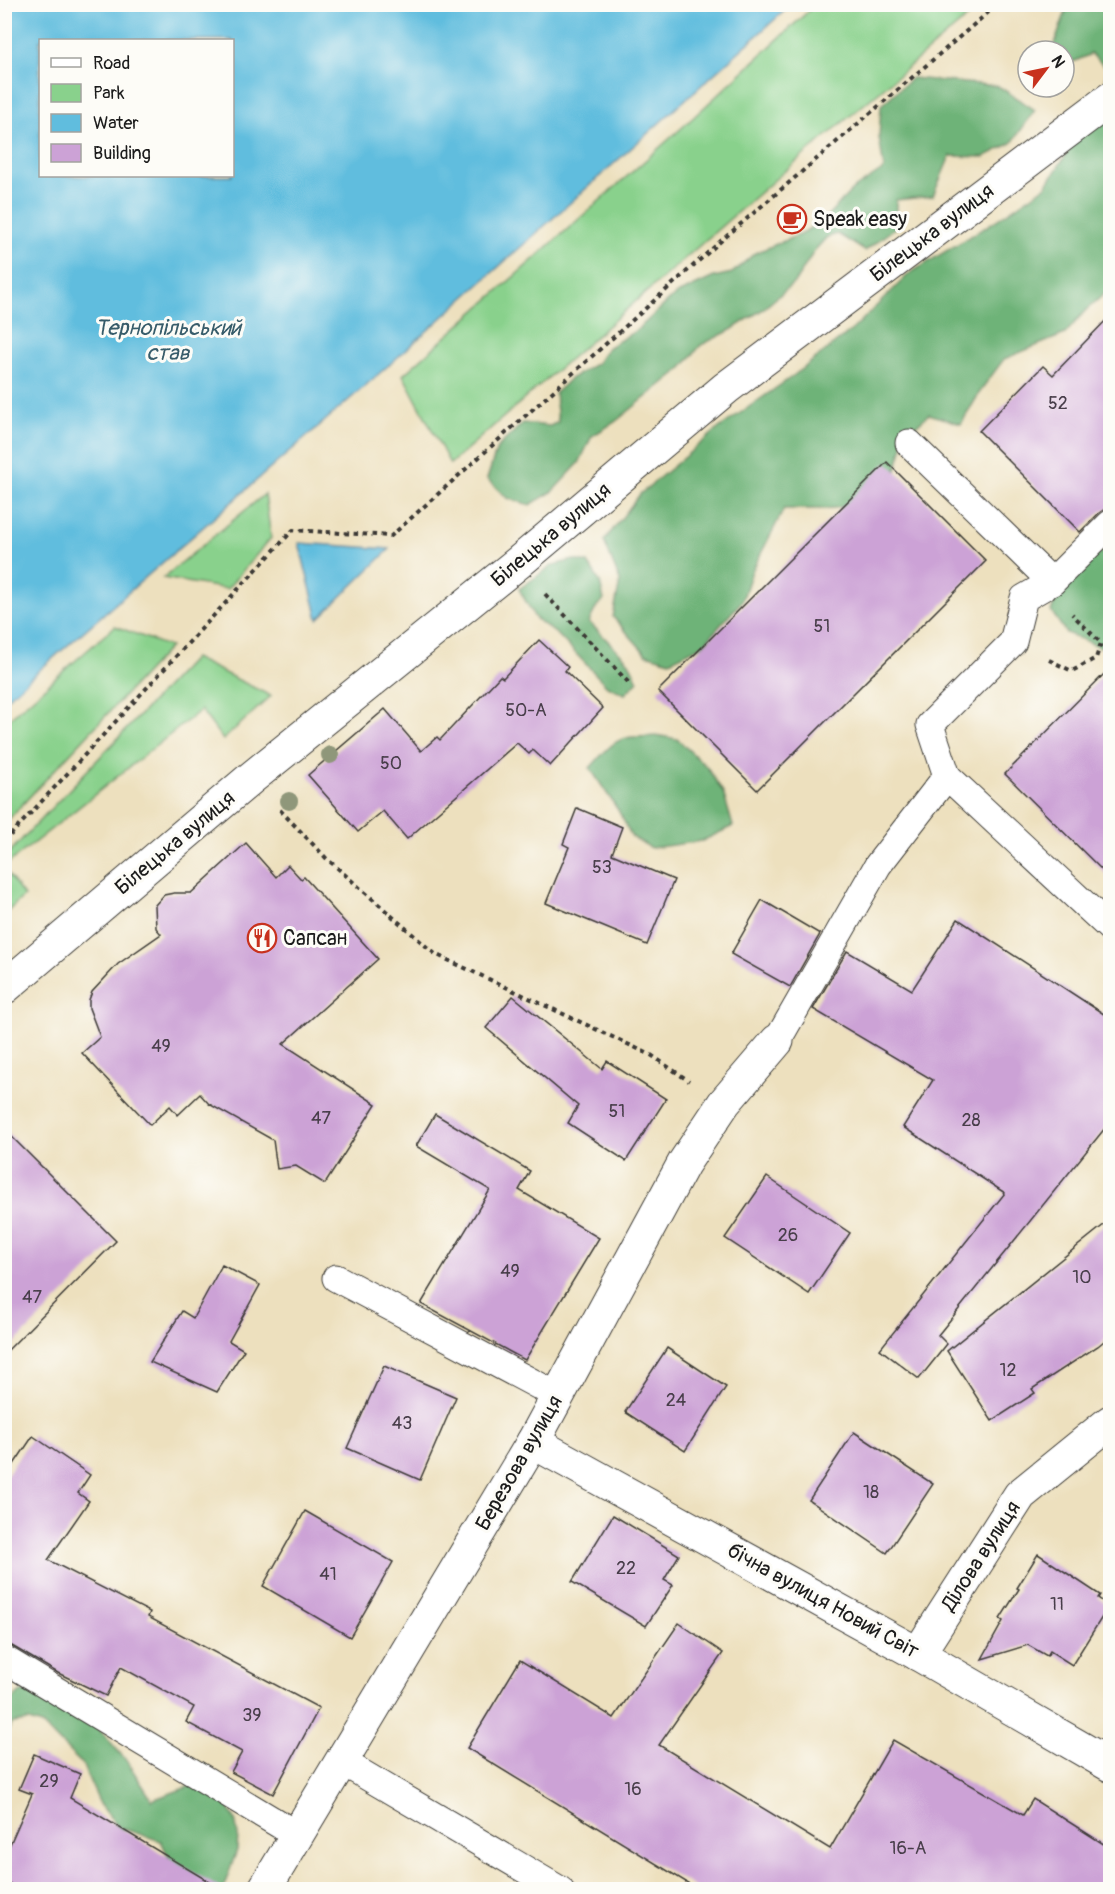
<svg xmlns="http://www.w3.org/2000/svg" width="1115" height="1894" font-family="Pangolin,sans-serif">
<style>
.green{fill:#89d18c;stroke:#527654;stroke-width:1.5}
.forest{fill:#6eb378;stroke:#45684a;stroke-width:1.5}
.water{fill:#60bdde;stroke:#3e6c7d;stroke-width:1.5;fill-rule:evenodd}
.building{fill:#cca2d6}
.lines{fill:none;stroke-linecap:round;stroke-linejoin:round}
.lane-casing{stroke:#3b3934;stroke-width:29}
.street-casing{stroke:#3b3934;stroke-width:35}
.path{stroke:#3b3934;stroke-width:4;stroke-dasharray:4.5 4.5;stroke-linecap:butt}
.lane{stroke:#fff;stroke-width:27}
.street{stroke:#fff;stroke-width:33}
.tree{fill:#8f977a}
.labels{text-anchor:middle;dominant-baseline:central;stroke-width:6;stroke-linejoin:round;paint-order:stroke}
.number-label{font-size:18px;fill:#483e4a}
.poi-label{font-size:21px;fill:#1c1c1c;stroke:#fdfcf7;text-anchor:start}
.street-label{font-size:21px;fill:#1c1c1c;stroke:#fdfcf7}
.water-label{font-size:22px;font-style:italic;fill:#375c6a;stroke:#fdfcf7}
</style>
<rect width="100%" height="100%" fill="#fdfcf7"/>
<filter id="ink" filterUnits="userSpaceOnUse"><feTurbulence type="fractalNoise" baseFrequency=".0167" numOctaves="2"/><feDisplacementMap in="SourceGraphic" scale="12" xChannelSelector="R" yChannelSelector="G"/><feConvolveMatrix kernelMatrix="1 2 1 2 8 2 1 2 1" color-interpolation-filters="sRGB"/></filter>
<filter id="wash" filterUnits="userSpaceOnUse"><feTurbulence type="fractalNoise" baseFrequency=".008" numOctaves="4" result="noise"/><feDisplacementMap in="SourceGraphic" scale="24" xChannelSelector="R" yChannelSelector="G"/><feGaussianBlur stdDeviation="1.35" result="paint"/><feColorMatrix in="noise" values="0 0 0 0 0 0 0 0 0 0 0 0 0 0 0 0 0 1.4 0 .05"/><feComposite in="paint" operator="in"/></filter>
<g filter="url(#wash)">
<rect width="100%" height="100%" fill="#ede0be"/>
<g class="green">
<polygon points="815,5 982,5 779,176 450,464 403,375 685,125"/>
<polygon points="265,494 271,538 227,589 163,578"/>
<polygon points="115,626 170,647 5,823 5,722"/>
<polygon points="194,658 271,696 223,740 201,710 5,866 5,857"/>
<polygon points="5,870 24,896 5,914"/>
</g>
<g class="forest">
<polygon points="1068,5 1110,5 1110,289 1085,311 1065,334 1004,359 983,387 961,424 929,414 906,435 895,474 853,506 824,509 784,509 752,571 742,601 703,645 670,661 646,654 613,617 620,581 604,541 640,494 719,428 793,376 853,329 910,273 992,223 1046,186 1104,96 1107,68 1091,54 1064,66 1064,51 1052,51"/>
<polygon points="912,78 998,86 1035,110 1012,143 984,157 950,156 933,196 896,200 896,227 865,251 838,234 827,237 815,250 795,282 762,310 731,330 701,345 681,369 615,422 592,436 579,463 552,492 530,505 507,498 487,479 497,448 523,423 550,426 558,422 555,393 570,379 597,363 607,348 637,330 675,295 714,277 732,273 755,253 801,234 824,219 851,191 884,169 879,137 881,105"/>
<path d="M1104 551H1110V651L1066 633 1051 611C1064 583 1073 563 1104 551Z"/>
<polygon points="574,560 588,563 600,582 604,600 597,606 589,622 629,662 638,681 625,694 607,686 559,636 535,618 519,589 553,565"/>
<path d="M661 736 677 739 707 767 723 792 733 826 702 841 651 848 632 837 618 810 590 768C619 735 618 737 661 736Z"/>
<polygon points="49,1687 86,1714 126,1760 152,1800 193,1785 227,1804 235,1819 238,1835 237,1850 223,1889 174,1889 173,1866 161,1841 118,1827 100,1804 82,1764 42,1725 29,1721 13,1723 5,1734 5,1705 21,1692"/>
</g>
<g class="water">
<path d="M5 4H791V5L389 365 5 700ZM40 40H232V176H40Z"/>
<polygon points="299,543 390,549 318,619"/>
</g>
<g id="blocks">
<g class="building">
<polygon points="1110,316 1110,509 1105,509 1099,513 1080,532 979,431 1043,366 1053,375"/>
<polygon points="887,462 986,561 757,790 658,691"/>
<polygon points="539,640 568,667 565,671 603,708 550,766 533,750 529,754 517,743 407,839 383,811 358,832 308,775 385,709 421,751 437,737 440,740 500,676 503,678"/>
<polygon points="1110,668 1110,878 1005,774"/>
<polygon points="577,808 622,827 612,854 674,880 647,945 546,903 569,847 563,844"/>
<polygon points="246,843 276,877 288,865 301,879 304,877 378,959 283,1044 376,1104 325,1184 296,1166 277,1169 273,1140 209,1104 200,1094 178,1115 170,1106 150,1125 82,1053 100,1037 89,1008 89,1000 92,992 118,964 161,934 156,928 155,905 164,895 174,893 191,893"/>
<polygon points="762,900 820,934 790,987 731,954"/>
<polygon points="958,919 1110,1018 1110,1122 938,1335 947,1344 919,1379 880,1349 1005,1193 903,1127 933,1080 813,1009 847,951 912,990"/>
<polygon points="513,996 602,1069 607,1061 666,1099 626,1161 568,1123 578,1106 486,1028"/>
<polygon points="435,1114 530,1171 519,1190 599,1238 525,1360 421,1304 490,1190 416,1146"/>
<polygon points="4,1129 116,1241 4,1354"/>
<polygon points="767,1177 850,1233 809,1294 725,1238"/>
<polygon points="1110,1220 1110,1336 1098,1346 1032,1389 1035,1393 992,1421 947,1351"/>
<polygon points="222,1265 260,1285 229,1341 244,1350 217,1392 150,1362 182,1311 193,1318"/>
<polygon points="667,1348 726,1387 685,1451 625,1412"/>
<polygon points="384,1366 456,1397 420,1480 347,1448"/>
<polygon points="854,1432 933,1484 887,1553 809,1500"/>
<polygon points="33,1436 90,1475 78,1493 89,1501 48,1560 150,1612 148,1617 319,1708 273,1794 231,1772 242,1752 186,1722 194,1707 121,1667 106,1696 58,1673 12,1646 4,1643 4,1479"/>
<polygon points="305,1511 393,1562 350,1637 263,1586"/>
<polygon points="613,1515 679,1555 664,1580 673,1585 646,1626 572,1582"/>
<polygon points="1038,1554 1100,1595 1098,1598 1109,1606 1072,1665 1050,1651 1047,1656 1028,1645 982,1659 1003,1621 1000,1619 1019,1589 1017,1588"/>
<polygon points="679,1623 723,1653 659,1745 830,1849 893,1740 1023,1815 1033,1799 1110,1848 1110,1890 699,1890 467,1748 520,1660 614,1718"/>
<polygon points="34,1754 80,1774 70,1798 223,1890 22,1890 4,1882 4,1858 32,1794 19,1789"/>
</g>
</g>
</g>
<g filter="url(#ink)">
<use href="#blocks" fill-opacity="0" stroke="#3b3934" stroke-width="1.5"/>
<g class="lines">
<g class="lane-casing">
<g id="lane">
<polyline points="909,443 1052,582 1110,524"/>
<polyline points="947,776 930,725 1013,642 1024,598 1052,582"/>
<polyline points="777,1041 878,865 947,776 1110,928"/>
<polyline points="336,1278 558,1396"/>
<polyline points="4,1659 297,1835"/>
<polyline points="341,1761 560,1890"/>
</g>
</g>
<g class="street-casing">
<g id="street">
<polyline points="4,988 250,779 519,562 726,388 1110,99"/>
<polyline points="533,1442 918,1654 1110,1765"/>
<polyline points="918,1654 1020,1495 1110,1422"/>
<polyline points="264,1890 533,1442 684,1163 724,1103 777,1041"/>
</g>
</g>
<g class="path">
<polyline points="545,594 629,683"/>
<polyline points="1049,660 1072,671 1096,658 1101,643 1072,614"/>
<polyline points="280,810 326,858 435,954 651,1055 689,1081"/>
<polyline points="4,842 293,530 391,536 722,240 998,4"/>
</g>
<use href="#lane" class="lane"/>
<use href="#street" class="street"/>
</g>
<g class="tree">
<circle cx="330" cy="755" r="9"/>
<circle cx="289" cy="801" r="9"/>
</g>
</g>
<defs>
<g id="cafe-ring" transform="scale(1.5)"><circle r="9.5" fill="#fdfcf7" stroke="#c8321e" stroke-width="1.5"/><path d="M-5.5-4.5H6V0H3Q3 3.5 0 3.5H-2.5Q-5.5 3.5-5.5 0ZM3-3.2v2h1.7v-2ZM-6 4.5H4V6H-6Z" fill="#c8321e"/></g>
<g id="restaurant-ring" transform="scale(1.5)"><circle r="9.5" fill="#fdfcf7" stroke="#c8321e" stroke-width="1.5"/><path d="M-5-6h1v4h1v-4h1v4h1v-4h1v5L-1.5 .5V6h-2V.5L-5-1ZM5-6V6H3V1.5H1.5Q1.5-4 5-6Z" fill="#c8321e"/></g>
</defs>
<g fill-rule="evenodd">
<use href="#cafe-ring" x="792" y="219"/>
<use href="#restaurant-ring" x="262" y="938"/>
</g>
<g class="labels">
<g class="number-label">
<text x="1058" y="403">52</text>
<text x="822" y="626">51</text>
<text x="526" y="710">50-А</text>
<text x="391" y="763">50</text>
<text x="602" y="867">53</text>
<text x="161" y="1046">49</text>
<text x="617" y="1111">51</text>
<text x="321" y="1118">47</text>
<text x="971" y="1120">28</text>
<text x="788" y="1235">26</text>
<text x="510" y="1271">49</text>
<text x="1082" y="1277">10</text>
<text x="32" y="1297">47</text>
<text x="1008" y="1370">12</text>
<text x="676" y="1400">24</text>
<text x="402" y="1423">43</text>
<text x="871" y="1492">18</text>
<text x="626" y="1568">22</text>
<text x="328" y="1574">41</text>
<text x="1057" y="1604">11</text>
<text x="252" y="1715">39</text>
<text x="49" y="1781">29</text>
<text x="633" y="1789">16</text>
<text x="908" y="1848">16-А</text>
</g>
<g class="poi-label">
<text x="813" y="219">Speak easy</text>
<text x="283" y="938">Сапсан</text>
</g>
<g class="street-label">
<text transform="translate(932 233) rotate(-37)">Білецька вулиця</text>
<text transform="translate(551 535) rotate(-40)">Білецька вулиця</text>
<text transform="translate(175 843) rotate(-40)">Білецька вулиця</text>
<text transform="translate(519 1463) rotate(-60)">Березова вулиця</text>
<text transform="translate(981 1556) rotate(-57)">Ділова вулиця</text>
<text transform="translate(823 1601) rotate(29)">бічна вулиця Новий Світ</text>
</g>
<g class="water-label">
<text x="168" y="328">Тернопільський<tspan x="168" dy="25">став</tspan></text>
</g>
</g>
<rect width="1115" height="1894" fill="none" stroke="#fdfcf7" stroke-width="24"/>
<rect x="39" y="39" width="195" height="138" fill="#fdfcf7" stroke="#a3a29f" stroke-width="1.5"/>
<rect x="51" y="58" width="30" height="9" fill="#ffffff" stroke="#a3a29f" stroke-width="1.5"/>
<text x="93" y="69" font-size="18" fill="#1c1c1c">Road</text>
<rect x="51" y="84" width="30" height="18" fill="#89d18c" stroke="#a3a29f" stroke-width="1.5"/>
<text x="93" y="99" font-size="18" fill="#1c1c1c">Park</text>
<rect x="51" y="114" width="30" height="18" fill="#60bdde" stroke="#a3a29f" stroke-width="1.5"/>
<text x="93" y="129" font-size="18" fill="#1c1c1c">Water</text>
<rect x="51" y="144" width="30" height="18" fill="#cca2d6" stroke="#a3a29f" stroke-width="1.5"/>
<text x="93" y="159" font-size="18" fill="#1c1c1c">Building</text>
<g transform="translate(1046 69) rotate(58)"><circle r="28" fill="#fdfcf7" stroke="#a3a29f" stroke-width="1.5"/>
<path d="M0-4.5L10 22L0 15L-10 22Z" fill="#c8321e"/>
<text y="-9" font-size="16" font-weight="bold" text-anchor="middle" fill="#1c1c1c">N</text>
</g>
</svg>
